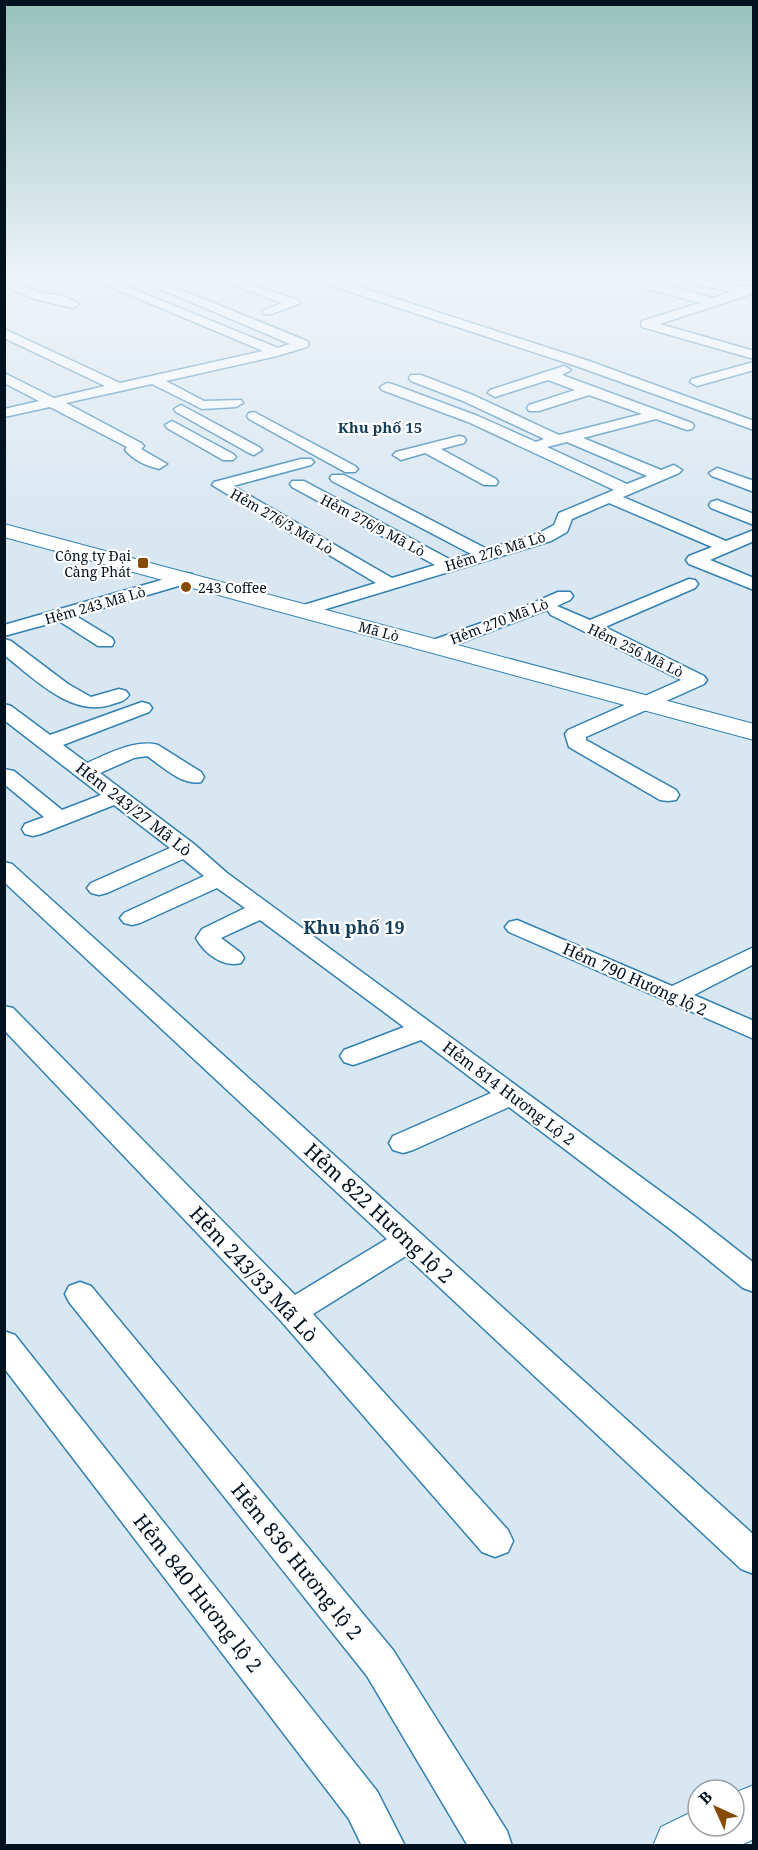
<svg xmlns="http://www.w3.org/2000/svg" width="758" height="1850" font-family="'Noto Serif',serif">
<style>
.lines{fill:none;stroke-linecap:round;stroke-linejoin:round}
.minor-casing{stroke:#3080b2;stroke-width:3}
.major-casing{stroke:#3080b2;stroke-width:2}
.minor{fill:#fff;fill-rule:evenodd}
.major{fill:#fff;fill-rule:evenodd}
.poi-dot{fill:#864a06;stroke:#fff;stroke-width:2}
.labels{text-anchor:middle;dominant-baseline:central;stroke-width:4.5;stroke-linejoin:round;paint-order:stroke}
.far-street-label{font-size:14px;fill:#001120;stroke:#fff}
.far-poi-label{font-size:14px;fill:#001120;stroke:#fff;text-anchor:end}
.far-neighbourhood-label{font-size:15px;font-weight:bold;fill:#143d58;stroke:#fff}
.street-label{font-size:16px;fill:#001120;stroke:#fff}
.neighbourhood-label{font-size:18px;font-weight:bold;fill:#143d58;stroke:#fff}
.near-street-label{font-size:20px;fill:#001120;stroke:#fff}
</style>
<rect width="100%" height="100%" fill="#d9e7f2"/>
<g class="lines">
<g class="minor-casing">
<g id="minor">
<path d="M85 276H101L278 348 290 344 137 279 142 276H147L307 341 309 344 307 347 277 356 166 381 204 401 241 400 243 403 236 407 202 409 152 384 66 403 141 443 144 446 141 449 167 464 159 469C145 465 135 461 125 450L127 447 50 407 4 417V409L39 401 4 383V373L54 398 105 386 4 338V329L120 383 263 351Z"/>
<polygon points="210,276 226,276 298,300 300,303 272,314 264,314 262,311 282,303"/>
<polygon points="309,276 326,276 589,361 754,421 754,430 579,367 311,279"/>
<polygon points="589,276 607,276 584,285 578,281"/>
<path d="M674 276C700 274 728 292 754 285V293L660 324 754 351V359L642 327 641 324 642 321 700 303 635 285V279L639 278 713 298 731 292 676 279Z"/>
<polygon points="4,278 42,293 64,296 79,304 73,308 35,299 4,286"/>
<polygon points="754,362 754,370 697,386 690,382 692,379"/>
<path d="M564 366 571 370 562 375 692 423 694 426 692 429 687 430 656 419 583 438 661 470 674 465 682 470 679 473 623 497 726 541 754 530V541L710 560 754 578V590L689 564 686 560 689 556 712 547 609 503 572 519 567 532 551 541 303 616 297 615 294 611 297 607 376 583 212 485 214 482 301 459H311L314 462 311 465 233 486 392 578 435 565 292 487 290 484 292 481H304L451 560 471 554 332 481 330 478 332 475H344L487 549 539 533 554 525 559 513 614 490 468 422 382 390 380 387 387 383 392 384 478 416 536 442 544 439 463 401 411 381 409 378 411 375H421L473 395 559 435 642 414 589 395 539 411H529L527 408 529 405 575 390 548 380 495 397 488 393 490 390ZM567 442 647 476 627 484 547 447Z"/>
<polygon points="181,405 259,447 262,450 254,455 249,453 176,412 174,409"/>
<polygon points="254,412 355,466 358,469 355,472 345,472 249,419 247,416 249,413"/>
<polygon points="172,421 233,454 236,457 233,460 223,460 167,428 165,425"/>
<polygon points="459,436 464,437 466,440 464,443 441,449 496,479 498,482 496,485 484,485 425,453 401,460 393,455 396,452"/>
<polygon points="717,468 754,481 754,492 712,476 709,473"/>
<polygon points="717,500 754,514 754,525 711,508 709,505 711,502"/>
<polygon points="186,573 192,574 195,578 192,582 76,616 112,638 114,642 112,646 98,646 59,621 4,636 4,625"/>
<polygon points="689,579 695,580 698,584 695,588 605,627 704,676 707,680 704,684 586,737 586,740 676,790 679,795 676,800 668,801 660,800 569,747 565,734 568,730 681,680 551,615 548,611 549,609 441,650 427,650 425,646 427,642 507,614 558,592 570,592 573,596 570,600 557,606 590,620"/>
<path d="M4 639 11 641 68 684 91 697 119 689 126 691 129 695C125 701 120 702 113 704 72 719 34 678 4 655Z"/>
<path d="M142 702 149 704 152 708 149 712 63 745 87 763C108 754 135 739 158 745L201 772 204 777 201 782C182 786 162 766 147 756L134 758 100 773 194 844 227 873 694 1216 754 1263V1292L743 1288 674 1232 509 1107 413 1150 403 1153 393 1150 389 1143 393 1136 491 1093 421 1040 362 1062 353 1065 344 1062 340 1056 344 1050 404 1027 260 920 221 938 241 953 244 958 241 963C223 968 204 953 196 938L202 929 245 908 217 888 140 923 132 925 124 923 120 918 124 913 204 876 183 859 107 893 99 895 91 893 87 888 91 883 170 848 114 805 41 834 33 836 25 834 22 829 25 824 44 817 4 784V769L14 771 62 810 101 795 4 720V704L11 706 50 735Z"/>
<polygon points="4,862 12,864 754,1535 754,1574 741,1569 406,1256 313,1314 508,1530 513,1541 508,1552 495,1557 482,1552 281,1321 4,1030 4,1006 13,1008 295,1295 387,1239 4,882"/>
<polygon points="517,920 672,986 754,947 754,964 694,995 754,1021 754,1039 509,932 505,927 509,922"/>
<polygon points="80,1282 91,1286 393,1650 507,1831 512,1846 468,1846 367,1676 69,1302 65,1294 69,1286"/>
<polygon points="4,1331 15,1335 377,1791 405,1846 362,1846 349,1819 4,1368"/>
</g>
</g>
<g class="major-casing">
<g id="major">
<polygon points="4,524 754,724 754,740 4,537"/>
<polygon points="754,1785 754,1839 739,1846 653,1846 661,1827 698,1809 698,1826 734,1826 734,1793"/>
</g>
</g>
<use href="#minor" class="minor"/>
<use href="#major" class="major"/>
</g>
<linearGradient id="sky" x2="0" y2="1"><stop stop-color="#98c2ba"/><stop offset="0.52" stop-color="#eef4f9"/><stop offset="1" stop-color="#eef4f9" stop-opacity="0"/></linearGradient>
<rect width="758" height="535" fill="url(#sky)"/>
<g class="poi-dot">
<rect x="137" y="557" width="12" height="12" rx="3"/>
<circle cx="186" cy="587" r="6"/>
</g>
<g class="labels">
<g class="far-street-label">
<text transform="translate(282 521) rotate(30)">Hẻm 276/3 Mã Lò</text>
<text transform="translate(373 525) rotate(28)">Hẻm 276/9 Mã Lò</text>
<text transform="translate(495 551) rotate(-17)">Hẻm 276 Mã Lò</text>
<text transform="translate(95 605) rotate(-16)">Hẻm 243 Mã Lò</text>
<text transform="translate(499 621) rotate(-21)">Hẻm 270 Mã Lò</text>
<text transform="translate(379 631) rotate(15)">Mã Lò</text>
<text transform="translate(636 650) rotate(26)">Hẻm 256 Mã Lò</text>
</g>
<g class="far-poi-label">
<text x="131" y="555">Công ty Đại<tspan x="131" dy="16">Càng Phát</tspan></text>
<text x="198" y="587" text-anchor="start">243 Coffee</text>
</g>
<g class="far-neighbourhood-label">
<text x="380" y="427">Khu phố 15</text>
</g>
<g class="street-label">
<text transform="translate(134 809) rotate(38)">Hẻm 243/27 Mã Lò</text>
<text transform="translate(635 979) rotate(24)">Hẻm 790 Hương lộ 2</text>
<text transform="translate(509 1093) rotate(37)">Hẻm 814 Hương Lộ 2</text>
</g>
<g class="neighbourhood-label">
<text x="354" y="927">Khu phố 19</text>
</g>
<g class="near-street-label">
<text transform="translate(379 1213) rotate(43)">Hẻm 822 Hương lộ 2</text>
<text transform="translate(254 1274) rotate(47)">Hẻm 243/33 Mã Lò</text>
<text transform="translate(297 1561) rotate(51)">Hẻm 836 Hương lộ 2</text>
<text transform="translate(198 1593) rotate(52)">Hẻm 840 Hương lộ 2</text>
</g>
</g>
<rect width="758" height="1850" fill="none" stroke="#001120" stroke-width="12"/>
<g transform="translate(716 1808) rotate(315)"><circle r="28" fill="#ffffff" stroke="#99a0a6" stroke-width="1.5"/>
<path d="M0-4.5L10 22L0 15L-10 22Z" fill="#864a06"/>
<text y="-9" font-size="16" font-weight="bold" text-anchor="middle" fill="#001120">B</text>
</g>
</svg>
